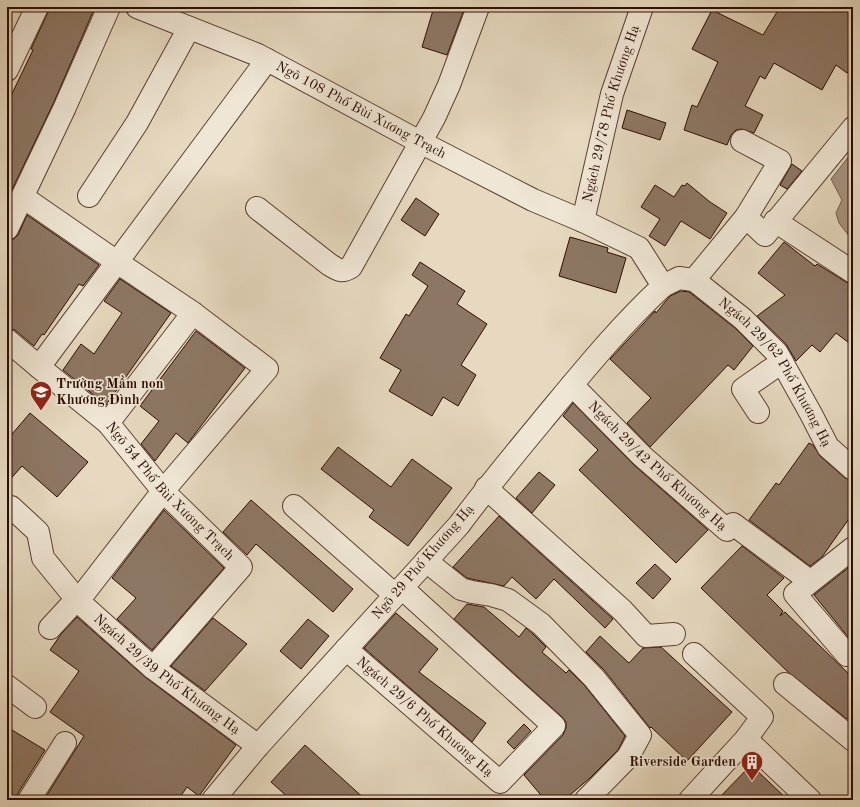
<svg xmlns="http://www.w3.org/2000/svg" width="860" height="807" font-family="'Old Standard TT',serif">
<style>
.water{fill:#a7937f;stroke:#765d4d}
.building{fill:#8d7764;stroke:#2c0c02}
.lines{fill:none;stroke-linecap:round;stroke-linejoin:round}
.minor-casing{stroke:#5a3f31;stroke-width:24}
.minor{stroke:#efe6d5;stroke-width:22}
.labels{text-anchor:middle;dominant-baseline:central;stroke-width:3.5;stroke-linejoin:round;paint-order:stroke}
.street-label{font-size:14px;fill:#2c0c02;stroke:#efe6d5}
.poi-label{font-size:14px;font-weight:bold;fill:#2c0c02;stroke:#efe6d5;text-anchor:start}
</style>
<rect width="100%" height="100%" fill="#e6d9bf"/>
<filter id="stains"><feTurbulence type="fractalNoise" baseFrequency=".005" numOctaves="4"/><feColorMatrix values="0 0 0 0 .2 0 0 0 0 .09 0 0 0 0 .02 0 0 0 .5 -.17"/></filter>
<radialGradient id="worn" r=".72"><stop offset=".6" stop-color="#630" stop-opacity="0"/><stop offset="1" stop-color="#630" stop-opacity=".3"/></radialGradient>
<polygon class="water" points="853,151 853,241 839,223 836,213 842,200 831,179"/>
<g class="building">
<polygon points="49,7 95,7 54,102 7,200 7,104 33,50 31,49 48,12"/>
<polygon points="434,7 465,7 447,55 422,47"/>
<polygon points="780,7 853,7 853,63 847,73 836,65 822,90 774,63 765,79 760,76 745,106 763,115 754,133 742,129 736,130 731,135 727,145 684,130 692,105 697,107 718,62 692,49 712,10 763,35"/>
<polygon points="627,110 666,123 660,140 622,128"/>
<polygon points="792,164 802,171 787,189 780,185"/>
<polygon points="687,183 710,202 727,213 710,239 681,221 665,246 649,236 660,219 641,207 655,185 674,197 682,185 685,186"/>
<polygon points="416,198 439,214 425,236 401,220"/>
<polygon points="27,215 99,265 83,286 79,284 44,335 42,334 34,346 15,330 7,328 7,241 14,239 18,235"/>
<polygon points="570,237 608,248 607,252 626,258 616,293 559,276"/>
<polygon points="784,242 815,266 817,264 846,282 853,285 853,346 836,333 820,352 812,345 796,361 786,344 757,316 785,295 758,273"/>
<polygon points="420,262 465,291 457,304 487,324 461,365 476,375 458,406 443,397 432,416 389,391 401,370 380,358 406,314 409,316 428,286 412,275"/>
<polygon points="120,279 171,313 106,405 63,370 81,344 94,354 122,313 104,301"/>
<polygon points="681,291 689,292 735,328 753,346 734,370 728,365 650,447 627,423 651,398 610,359 644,323 655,311 656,313 665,302 670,296"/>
<polygon points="196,331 245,368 188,443 176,433 155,461 141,444 159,421 140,406"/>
<polygon points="573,403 634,465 708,530 676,563 579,470 598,450 563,416"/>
<polygon points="30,413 88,462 57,497 22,466 7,483 7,440"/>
<polygon points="809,443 813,445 820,456 845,478 853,481 853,513 822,557 810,566 749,520 776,483 779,485"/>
<polygon points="338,447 391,487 412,459 452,488 408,546 369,517 374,510 321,469"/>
<polygon points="539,472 555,485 532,513 516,498"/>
<polygon points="251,500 353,589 333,612 256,544 247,555 223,532"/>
<polygon points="164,510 224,568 152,650 117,619 136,598 112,578"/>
<polygon points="499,516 613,619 605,628 554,579 536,599 512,577 504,586 467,578 453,567"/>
<polygon points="742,546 784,578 767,595 783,611 780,616 785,612 853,678 853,713 847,719 789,673 701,588"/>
<polygon points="655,564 671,579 653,599 636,583"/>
<polygon points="853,564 853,638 849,638 814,595"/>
<polygon points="467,604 484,607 519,637 526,628 533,634 546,647 542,652 566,673 569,670 585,686 625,736 618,750 590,778 564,800 545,800 524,775 563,735 566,728 566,722 562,717 454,619"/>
<polygon points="396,613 438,649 419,672 486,723 472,742 364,648"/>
<polygon points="77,617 145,677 236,745 199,796 187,787 178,800 44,800 84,736 50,712 79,671 50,650 61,634"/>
<polygon points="213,618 247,644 205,691 171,666"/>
<polygon points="308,619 329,636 301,669 280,651"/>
<polygon points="600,636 629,663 643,648 661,647 732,712 687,761 651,727 650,728 604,670 586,652"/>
<polygon points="524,724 531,731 514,749 507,742"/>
<polygon points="7,727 45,750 18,793 17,800 7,800"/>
<polygon points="305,745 366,800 291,800 271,782"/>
<polygon points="751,765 788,800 717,800"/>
</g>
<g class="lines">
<g class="minor-casing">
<g id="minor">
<path id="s1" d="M137 7 258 55 420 142 533 200 583 221 639 248 663 286C624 322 590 363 556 404 523 444 490 483 459 525L258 746 213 800"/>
<polyline points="7,70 37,7"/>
<polyline points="89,196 137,123 189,28"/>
<polyline points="23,197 117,262 193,313 267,369 163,491 78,601 74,602 50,628"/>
<path d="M257 208 330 265C339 270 341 273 351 267L434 118 449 85 478 7"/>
<polyline points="746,217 765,235 853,128"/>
<path id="s2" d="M583 221 612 94 642 7"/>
<polyline points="775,221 853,272"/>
<polyline points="7,229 65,107 109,7"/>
<path id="s3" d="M694 280 743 319 777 353 811 414 828 447 853 469"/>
<polyline points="663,286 679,278 694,280 746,217 780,161 742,141"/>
<path id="s4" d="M7 340 39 367 108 423 163 491 241 567 153 668"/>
<polyline points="39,367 267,60"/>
<path id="s5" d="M572 385 642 456 727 530 733 524 803 576"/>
<polyline points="758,412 743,389 782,362"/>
<polyline points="108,423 193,313"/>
<polyline points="486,488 622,610 646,636 674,634"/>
<polyline points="294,506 395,595"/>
<path id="s6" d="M11 507 38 532 43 558 78 601 153 668 258 746"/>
<polyline points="853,548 795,594 847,655 853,650"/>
<polyline points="426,561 461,589 472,592 491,595 508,600 541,624 594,678 640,735 628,757 586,800"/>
<path id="s7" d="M346 649 500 782 554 726 402 588"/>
<polyline points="694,654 762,717 746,739"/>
<polyline points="785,684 853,740"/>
<polyline points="7,686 35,707"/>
<polyline points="29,800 65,743"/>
<polyline points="690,800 746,739 810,800"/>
</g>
</g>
<use href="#minor" class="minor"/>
</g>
<defs>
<g id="school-pin" transform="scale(1.15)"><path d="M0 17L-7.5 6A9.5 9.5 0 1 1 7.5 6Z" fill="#8f2418" stroke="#efe6d5"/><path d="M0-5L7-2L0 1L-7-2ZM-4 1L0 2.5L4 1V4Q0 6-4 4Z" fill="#fff"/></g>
<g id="building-pin" transform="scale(1.15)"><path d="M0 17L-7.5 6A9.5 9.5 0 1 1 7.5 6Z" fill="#8f2418" stroke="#efe6d5"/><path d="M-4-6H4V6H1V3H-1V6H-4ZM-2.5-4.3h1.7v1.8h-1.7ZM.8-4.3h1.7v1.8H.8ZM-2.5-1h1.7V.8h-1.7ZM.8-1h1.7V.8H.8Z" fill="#fff"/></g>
</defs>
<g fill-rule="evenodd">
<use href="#school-pin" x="41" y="392"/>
<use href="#building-pin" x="752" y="762"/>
</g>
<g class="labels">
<g class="street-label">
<text stroke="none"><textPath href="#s1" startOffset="247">Ngõ 108 Phố Bùi Xương Trạch</textPath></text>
<text stroke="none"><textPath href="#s2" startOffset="111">Ngách 29/78 Phố Khương Hạ</textPath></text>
<text stroke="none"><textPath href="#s3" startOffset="125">Ngách 29/62 Phố Khương Hạ</textPath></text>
<text stroke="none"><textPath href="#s5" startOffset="118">Ngách 29/42 Phố Khương Hạ</textPath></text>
<text stroke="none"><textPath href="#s4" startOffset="223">Ngõ 54 Phố Bùi Xương Trạch</textPath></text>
<text transform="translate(423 562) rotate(-49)">Ngõ 29 Phố Khương Hạ</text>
<text stroke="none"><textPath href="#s6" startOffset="234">Ngách 29/39 Phố Khương Hạ</textPath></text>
<text stroke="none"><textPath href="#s7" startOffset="104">Ngách 29/6 Phố Khương Hạ</textPath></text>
</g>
<g class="poi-label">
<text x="56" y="384">Trường Mầm non<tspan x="56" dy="16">Khương Đình</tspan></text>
<text x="736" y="762" text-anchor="end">Riverside Garden</text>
</g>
</g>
<rect width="860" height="807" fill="none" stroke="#e6d9bf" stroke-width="24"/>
<rect x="8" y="8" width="844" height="791" fill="none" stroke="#2c0c02" stroke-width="2"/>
<rect x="12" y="12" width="836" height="783" fill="none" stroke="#2c0c02"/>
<rect width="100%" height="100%" filter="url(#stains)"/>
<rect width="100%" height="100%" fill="url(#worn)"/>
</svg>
